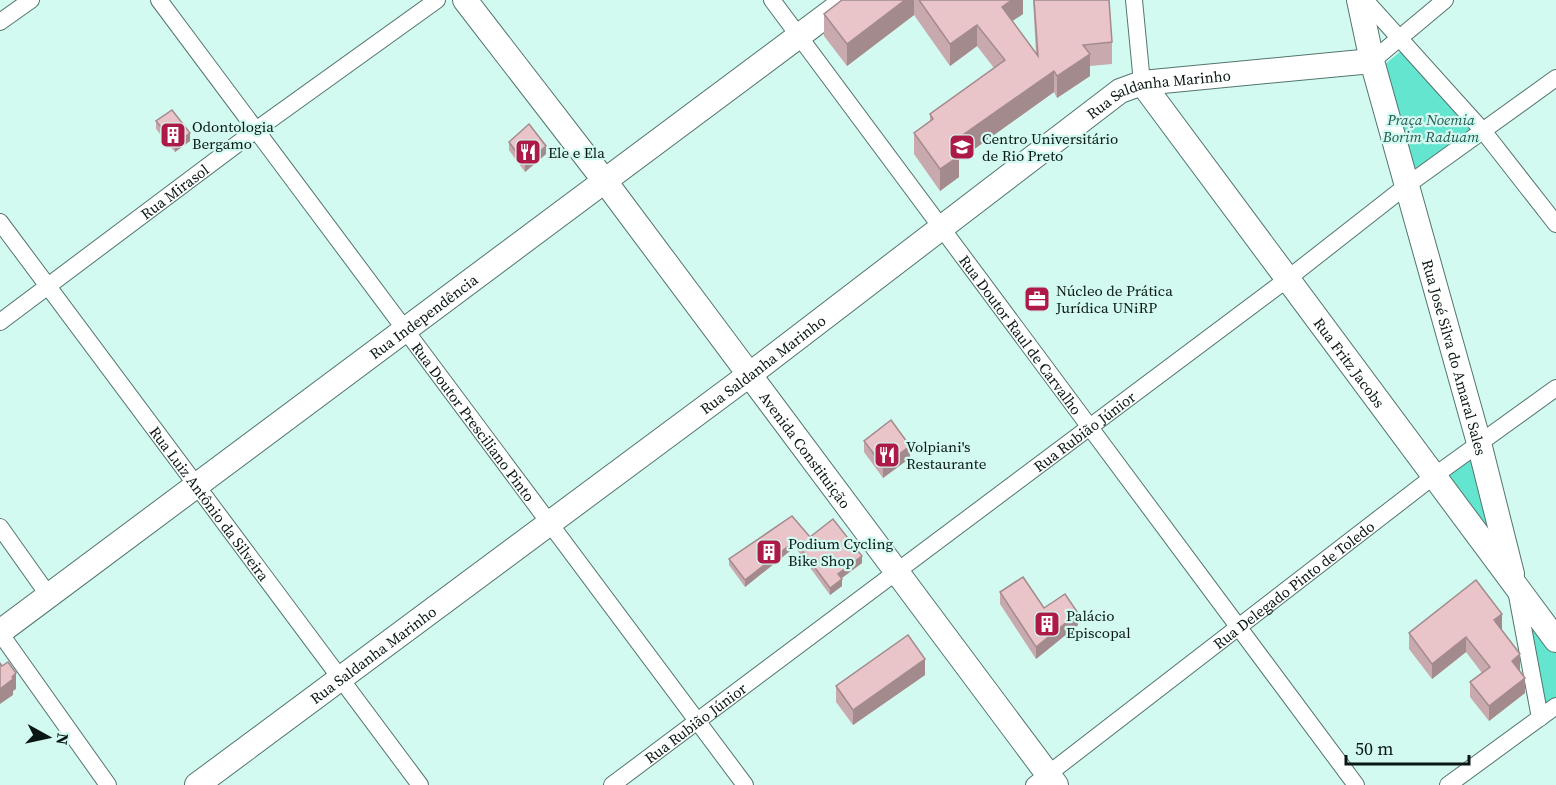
<svg xmlns="http://www.w3.org/2000/svg" width="1556" height="785" font-family="'Source Serif 4',serif">
<style>
.green{fill:#64e5cf}
.lines{fill:none;stroke-linecap:round;stroke-linejoin:round}
.street-casing{stroke:#53756e;stroke-width:18}
.secondary-casing{stroke:#53756e;stroke-width:26}
.street{stroke:#fff;stroke-width:16}
.secondary{stroke:#fff;stroke-width:24}
.wall{fill:#c8a9ad}
.shaded-wall{fill:#a38a8d}
.building{fill:#e9c5c9;stroke:#a38a8d;stroke-width:1.5}
.labels{text-anchor:middle;dominant-baseline:central;stroke-width:4.5;stroke-linejoin:round;paint-order:stroke}
.street-label{font-size:15px;fill:#0a1815;stroke:#d3faf1}
.park-label{font-size:15px;font-style:italic;fill:#1f594f;stroke:#d3faf1}
.poi-label{font-size:15px;fill:#0a1815;stroke:#d3faf1;text-anchor:start}
</style>
<rect width="100%" height="100%" fill="#d3faf1"/>
<g class="green">
<polygon points="1401,51 1477,132 1413,175 1384,65"/>
<polygon points="1476,456 1506,570 1442,479"/>
<polygon points="1522,604 1556,648 1556,702 1542,713"/>
</g>
<g class="lines">
<g class="street-casing">
<g id="street">
<path id="s1" d="M159 0 745 785"/>
<path id="s2" d="M772 0 1356 785"/>
<polyline points="1134,0 1142,83"/>
<polyline points="1365,0 1484,132 1556,224"/>
<polyline points="0,22 31,0"/>
<polyline points="1372,61 1445,0"/>
<path id="s3" d="M0 222 420 785"/>
<path id="s4" d="M0 322 256 130 437 0"/>
<polyline points="0,527 49,596"/>
<polyline points="1516,590 1540,718"/>
<polyline points="0,633 108,785"/>
<path id="s5" d="M612 785 1286 280 1406 186 1556 78"/>
<path id="s6" d="M1034 785 1434 476 1556 388"/>
<polyline points="1448,785 1556,706"/>
</g>
</g>
<g class="secondary-casing">
<g id="secondary">
<path id="s7" d="M465 0 604 180 1056 785"/>
<path id="s8" d="M1359 0 1372 61 1479 443 1512 574"/>
<path id="s9" d="M1142 83 1556 640"/>
<path id="s10" d="M0 632 847 0"/>
<path id="s11" d="M197 785 749 375 1120 91 1142 83 1372 61"/>
</g>
</g>
<use href="#street" class="street"/>
<use href="#secondary" class="secondary"/>
</g>
<g class="wall">
<polygon points="842,0 1023,0 1023,14 1012,21 1036,54 1033,0 1109,0 1112,42 1112,64 1090,66 1090,76 1057,98 1054,92 959,160 959,177 940,191 914,154 914,133 930,122 930,114 994,68 977,46 950,66 914,15 847,66 824,36 824,14"/>
<polygon points="156,121 190,141 175,152 156,129"/>
<polygon points="509,142 546,154 525,172 509,150"/>
<polygon points="864,441 910,458 883,478 864,452"/>
<polygon points="810,537 862,563 841,578 842,586 830,595 795,547 745,587 729,565 729,559"/>
<polygon points="1000,592 1044,608 1078,625 1036,659 1000,604"/>
<polygon points="1502,629 1501,630 1520,670 1519,670 1525,693 1489,721 1470,697 1470,682 1482,673 1466,652 1432,679 1409,649 1409,633"/>
<polygon points="925,675 853,725 836,702 836,686"/>
</g>
<g class="shaded-wall">
<polygon points="905,0 914,0 914,15 847,66 847,44"/>
<polygon points="1012,0 1023,0 1023,14 1002,28 1002,7"/>
<polygon points="977,25 977,46 950,66 950,44"/>
<polygon points="1090,54 1090,76 1057,98 1057,76"/>
<polygon points="1054,71 1054,92 959,160 959,177 940,191 940,169 950,144"/>
<polygon points="190,133 190,141 175,152 175,144"/>
<polygon points="546,146 546,154 525,172 525,164"/>
<polygon points="910,446 910,458 883,478 883,466"/>
<polygon points="795,541 795,547 745,587 745,580"/>
<polygon points="862,556 862,563 838,581 838,574"/>
<polygon points="842,579 842,586 830,595 830,588"/>
<polygon points="1078,613 1078,625 1036,659 1036,647"/>
<polygon points="1502,614 1502,629 1494,636 1494,620"/>
<polygon points="1466,637 1466,652 1432,679 1432,664"/>
<polygon points="1520,654 1520,670 1512,676 1512,661"/>
<polygon points="925,659 925,675 853,725 853,710"/>
<polygon points="16,673 16,689 13,691 13,695 0,704 0,689"/>
<polygon points="1525,678 1525,693 1489,721 1489,706"/>
</g>
<g class="building">
<polygon points="842,0 905,0 847,44 824,14"/>
<polygon points="919,0 1012,0 1002,7 1038,56 1034,0 1109,0 1112,42 1083,45 1090,54 1057,76 1054,71 950,144 959,156 940,169 914,133 933,119 930,114 1005,60 977,25 950,44"/>
<polygon points="172,110 190,133 175,144 156,121"/>
<polygon points="529,124 546,146 525,164 509,142"/>
<polygon points="891,420 910,446 883,466 864,441"/>
<polygon points="792,516 810,537 833,519 862,556 838,574 842,579 830,588 795,541 745,580 729,559"/>
<polygon points="1023,577 1044,608 1065,594 1078,613 1036,647 1000,592"/>
<polygon points="1476,580 1502,614 1494,620 1520,654 1512,661 1525,678 1489,706 1470,682 1490,667 1466,637 1432,664 1409,633"/>
<polygon points="908,635 925,659 853,710 836,686"/>
<polygon points="8,662 16,673 12,677 13,679 0,689 0,663 2,666"/>
</g>
<defs>
<g id="building-square" transform="scale(1.35)"><rect x="-9" y="-9" width="18" height="18" rx="4" fill="#ad1a48" stroke="#d3faf1"/><path d="M-4-6H4V6H1V3H-1V6H-4ZM-2.5-4.3h1.7v1.8h-1.7ZM.8-4.3h1.7v1.8H.8ZM-2.5-1h1.7V.8h-1.7ZM.8-1h1.7V.8H.8Z" fill="#fff"/></g>
<g id="university-square" transform="scale(1.35)"><rect x="-9" y="-9" width="18" height="18" rx="4" fill="#ad1a48" stroke="#d3faf1"/><path d="M0-5L7-2L0 1L-7-2ZM-4 1L0 2.5L4 1V4Q0 6-4 4Z" fill="#fff"/></g>
<g id="restaurant-square" transform="scale(1.35)"><rect x="-9" y="-9" width="18" height="18" rx="4" fill="#ad1a48" stroke="#d3faf1"/><path d="M-5-6h1v4h1v-4h1v4h1v-4h1v5L-1.5 .5V6h-2V.5L-5-1ZM5-6V6H3V1.5H1.5Q1.5-4 5-6Z" fill="#fff"/></g>
<g id="office-square" transform="scale(1.35)"><rect x="-9" y="-9" width="18" height="18" rx="4" fill="#ad1a48" stroke="#d3faf1"/><path d="M-6-3h4V-5.5h4V-3h4V5H-6ZM-1-4.5V-3h2v-1.5ZM-6 0V1H6V0Z" fill="#fff"/></g>
</defs>
<g fill-rule="evenodd">
<use href="#building-square" x="173" y="135"/>
<use href="#university-square" x="962" y="147"/>
<use href="#restaurant-square" x="528" y="152"/>
<use href="#office-square" x="1037" y="299"/>
<use href="#restaurant-square" x="887" y="455"/>
<use href="#building-square" x="769" y="552"/>
<use href="#building-square" x="1047" y="624"/>
</g>
<g class="labels">
<g class="street-label">
<text stroke="none"><textPath href="#s11" startOffset="1191">Rua Saldanha Marinho</textPath></text>
<text stroke="none"><textPath href="#s4" startOffset="218">Rua Mirasol</textPath></text>
<text stroke="none"><textPath href="#s10" startOffset="528">Rua Independência</textPath></text>
<text stroke="none"><textPath href="#s2" startOffset="417">Rua Doutor Raul de Carvalho</textPath></text>
<text stroke="none"><textPath href="#s8" startOffset="370">Rua José Silva do Amaral Sales</textPath></text>
<text stroke="none"><textPath href="#s9" startOffset="348">Rua Fritz Jacobs</textPath></text>
<text stroke="none"><textPath href="#s11" startOffset="705">Rua Saldanha Marinho</textPath></text>
<text stroke="none"><textPath href="#s1" startOffset="526">Rua Doutor Presciliano Pinto</textPath></text>
<text stroke="none"><textPath href="#s5" startOffset="590">Rua Rubião Júnior</textPath></text>
<text stroke="none"><textPath href="#s7" startOffset="564">Avenida Constituição</textPath></text>
<text stroke="none"><textPath href="#s3" startOffset="351">Rua Luiz Antônio da Silveira</textPath></text>
<text stroke="none"><textPath href="#s6" startOffset="328">Rua Delegado Pinto de Toledo</textPath></text>
<text stroke="none"><textPath href="#s11" startOffset="219">Rua Saldanha Marinho</textPath></text>
<text stroke="none"><textPath href="#s5" startOffset="104">Rua Rubião Júnior</textPath></text>
</g>
<g class="park-label">
<text x="1431" y="119">Praça Noemia<tspan x="1431" dy="17">Borim Raduam</tspan></text>
</g>
<g class="poi-label">
<text x="192" y="126">Odontologia<tspan x="192" dy="17">Bergamo</tspan></text>
<text x="982" y="138">Centro Universitário<tspan x="982" dy="17">de Rio Preto</tspan></text>
<text x="548" y="152">Ele e Ela</text>
<text x="1056" y="290">Núcleo de Prática<tspan x="1056" dy="17">Jurídica UNiRP</tspan></text>
<text x="906" y="446">Volpiani's<tspan x="906" dy="17">Restaurante</tspan></text>
<text x="788" y="543">Podium Cycling<tspan x="788" dy="17">Bike Shop</tspan></text>
<text x="1066" y="615">Palácio<tspan x="1066" dy="17">Episcopal</tspan></text>
</g>
</g>
<g transform="translate(48 737) rotate(98)" stroke="#d3faf1" stroke-width="4.5" paint-order="stroke">
<path d="M0-4.5L10 22L0 15L-10 22Z" fill="#0a1815"/>
<text y="-9" font-size="16" font-weight="bold" text-anchor="middle" fill="#0a1815">N</text>
</g>
<path d="M1346 755v9h123v-9" fill="none" stroke="#0a1815" stroke-width="3"/>
<text x="1355" y="755" font-size="18" fill="#0a1815" stroke="#d3faf1" stroke-width="4.5" paint-order="stroke">50 m</text>
</svg>
